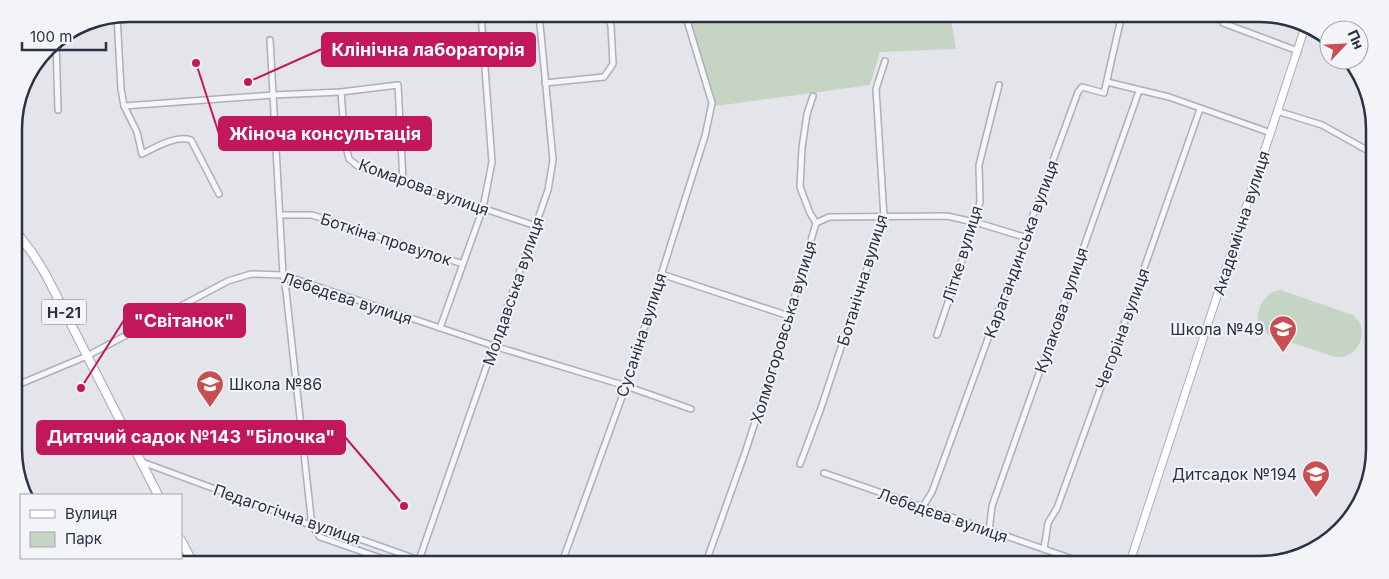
<svg xmlns="http://www.w3.org/2000/svg" width="1389" height="579" font-family="Inter,sans-serif">
<style>
.green{fill:#c6d4c4}
.lines{fill:none;stroke-linecap:round;stroke-linejoin:round}
.street-casing{stroke:#acafb8;stroke-width:8}
.secondary-casing{stroke:#acafb8;stroke-width:9}
.primary-casing{stroke:#a2a8b5;stroke-width:10}
.street{stroke:#f5f6f9;stroke-width:5}
.secondary{stroke:#fff;stroke-width:7}
.primary{stroke:#fff;stroke-width:8}
.labels{text-anchor:middle;dominant-baseline:central;stroke-width:4;stroke-linejoin:round;paint-order:stroke}
.shield{fill:#f2f4f8;stroke:#676c79;stroke-width:1}
.shield-label{font-size:15px;font-weight:bold;fill:#2b3142}
.street-label{font-size:16px;fill:#2b3142;stroke:#f2f4f8}
.poi-label{font-size:16px;fill:#2b3142;stroke:#f2f4f8;text-anchor:end}
.rim{fill:none;stroke:#2b3142;stroke-width:2.5}
.leader{fill:none;stroke:#c2185b;stroke-width:2}
.callout-dot{fill:#c2185b;stroke:#f2f4f8;stroke-width:2}
.callout{fill:#c2185b;stroke:#c2185b;stroke-width:2}
.callout-label{font-size:18px;text-anchor:middle;font-weight:bold;fill:#fff}
</style>
<rect width="100%" height="100%" fill="#e3e5ea"/>
<g class="green">
<polygon points="687,14 950,14 956,49 880,52 870,85 716,106"/>
<path d="M1280 290 1353 315C1372 330 1358 359 1336 357L1271 336C1266 333 1261 330 1259 325 1254 311 1265 291 1280 290Z"/>
</g>
<g class="lines">
<g class="street-casing">
<g id="street">
<path d="M117 16 121 89 124 106 137 132 142 154C156 147 176 135 191 140L219 194"/>
<polyline points="1223,23 1298,51"/>
<polyline points="56,40 58,110"/>
<polyline points="270,40 283,275 286,291 312,526 320,537 401,565"/>
<polyline points="1107,82 1169,97 1271,133"/>
<polyline points="545,83 604,77 613,64 611,26 608,14"/>
<polyline points="341,92 345,143 349,159 359,167 536,226"/>
<polyline points="124,106 273,95 341,92 398,85 403,181"/>
<polyline points="1277,111 1322,125 1374,154"/>
<polyline points="280,215 312,215 463,264"/>
<polyline points="816,223 829,217 947,216 978,223 1024,237"/>
<polyline points="661,274 789,316"/>
<polyline points="440,328 483,208 492,162 481,14"/>
<polyline points="937,335 975,222 980,202 979,165 999,85"/>
<polyline points="15,386 87,356 228,281 251,274 283,275 494,346 626,386 691,409"/>
<polyline points="142,462 291,517 312,526 326,527 433,565"/>
<polyline points="800,464 821,408 884,217 876,89 885,61"/>
<polyline points="824,473 1090,565"/>
<polyline points="922,508 932,492 1078,92 1082,87 1104,93 1122,14"/>
<polyline points="989,531 992,506 1139,91"/>
<polyline points="1044,549 1048,523 1057,508 1147,260 1200,109"/>
<polyline points="419,560 548,190 553,160 539,14"/>
<polyline points="561,565 626,386 705,136 712,103 685,14"/>
<polyline points="705,565 746,450 789,316 816,223 810,213 800,187 802,148 807,114 813,96"/>
</g>
</g>
<g class="secondary-casing">
<polyline id="secondary" points="1129,565 1306,24"/>
</g>
<g class="primary-casing">
<g id="primary">
<polyline points="14,229 33,254 46,275 158,495"/>
<polyline points="181,540 194,565"/>
</g>
</g>
<use href="#street" class="street"/>
<use href="#secondary" class="secondary"/>
<use href="#primary" class="primary"/>
</g>
<defs>
<g id="school-pin" transform="scale(1.4375)"><path d="M0 17L-7.5 6A9.5 9.5 0 1 1 7.5 6Z" fill="#c94e52" stroke="#f2f4f8"/><path d="M0-5L7-2L0 1L-7-2ZM-4 1L0 2.5L4 1V4Q0 6-4 4Z" fill="#fff"/></g>
</defs>
<g fill-rule="evenodd">
<use href="#school-pin" x="1283" y="329"/>
<use href="#school-pin" x="210" y="384"/>
<use href="#school-pin" x="1316" y="474"/>
</g>
<g class="labels">
<rect class="shield" x="41.5" y="299.5" width="45" height="25" rx="4"/>
<g class="shield-label">
<text x="64" y="312">Н-21</text>
</g>
<g class="street-label">
<text transform="translate(424 187) rotate(20)">Комарова вулиця</text>
<text transform="translate(1241 223) rotate(-72)">Академічна вулиця</text>
<text transform="translate(386 239) rotate(18)">Боткіна провулок</text>
<text transform="translate(1021 249) rotate(-70)">Карагандинська вулиця</text>
<text transform="translate(962 254) rotate(-73)">Літке вулиця</text>
<text transform="translate(862 280) rotate(-73)">Ботанічна вулиця</text>
<text transform="translate(513 291) rotate(-71)">Молдавська вулиця</text>
<text transform="translate(347 298) rotate(18)">Лебедєва вулиця</text>
<text transform="translate(1061 310) rotate(-71)">Кулакова вулиця</text>
<text transform="translate(1122 329) rotate(-70)">Чегоріна вулиця</text>
<text transform="translate(783 332) rotate(-73)">Холмогоровська вулиця</text>
<text transform="translate(641 335) rotate(-72)">Сусаніна вулиця</text>
<text transform="translate(287 514) rotate(19)">Педагогічна вулиця</text>
<text transform="translate(943 515) rotate(19)">Лебедєва вулиця</text>
</g>
<g class="poi-label">
<text x="1264" y="329">Школа №49</text>
<text x="229" y="384" text-anchor="start">Школа №86</text>
<text x="1297" y="474">Дитсадок №194</text>
</g>
</g>
<path d="M0 0H1389V579H0ZM129 22H1259A107 107 0 0 1 1366 129V449A107 107 0 0 1 1259 556H129A107 107 0 0 1 22 449V129A107 107 0 0 1 129 22Z" fill="#f2f4f8" fill-rule="evenodd"/>
<path class="rim" d="M129 22H1259A107 107 0 0 1 1366 129V449A107 107 0 0 1 1259 556H129A107 107 0 0 1 22 449V129A107 107 0 0 1 129 22Z"/>
<path class="leader" d="M248 82L322 49M196 63L219 134M81 388L124 320M404 506L345 437"/>
<g class="callout-dot">
<circle cx="248" cy="82" r="5"/>
<circle cx="196" cy="63" r="5"/>
<circle cx="81" cy="388" r="5"/>
<circle cx="404" cy="506" r="5"/>
</g>
<g class="callout">
<rect x="322" y="33" width="213" height="33" rx="5"/>
<rect x="219" y="117" width="212" height="33" rx="5"/>
<rect x="124" y="304" width="121" height="33" rx="5"/>
<rect x="37" y="421" width="308" height="33" rx="5"/>
</g>
<g class="callout-label">
<text x="428" y="56">Клінічна лабораторія</text>
<text x="325" y="140">Жіноча консультація</text>
<text x="184" y="327">"Світанок"</text>
<text x="191" y="443">Дитячий садок №143 "Білочка"</text>
</g>
<rect x="20" y="494" width="162" height="65" fill="#f2f4f8" stroke="#a2a6af"/>
<rect x="30" y="510" width="25" height="8" fill="#ffffff" stroke="#a2a6af"/>
<text x="65" y="519" font-size="15" fill="#2b3142">Вулиця</text>
<rect x="30" y="532" width="25" height="15" fill="#c6d4c4" stroke="#a2a6af"/>
<text x="65" y="544" font-size="15" fill="#2b3142">Парк</text>
<g transform="translate(1344 45) rotate(65)"><circle r="24" fill="#f2f4f8" stroke="#a2a6af"/>
<path d="M0-4L9 19L0 12L-9 19Z" fill="#c94e52"/>
<text y="-8" font-size="14" font-weight="bold" text-anchor="middle" fill="#2b3142">Пн</text>
</g>
<path d="M22 42v8h84v-8" fill="none" stroke="#2b3142" stroke-width="2.5"/>
<text x="30" y="42" font-size="15" fill="#2b3142" stroke="#f2f4f8" stroke-width="4" paint-order="stroke">100 m</text>
</svg>
